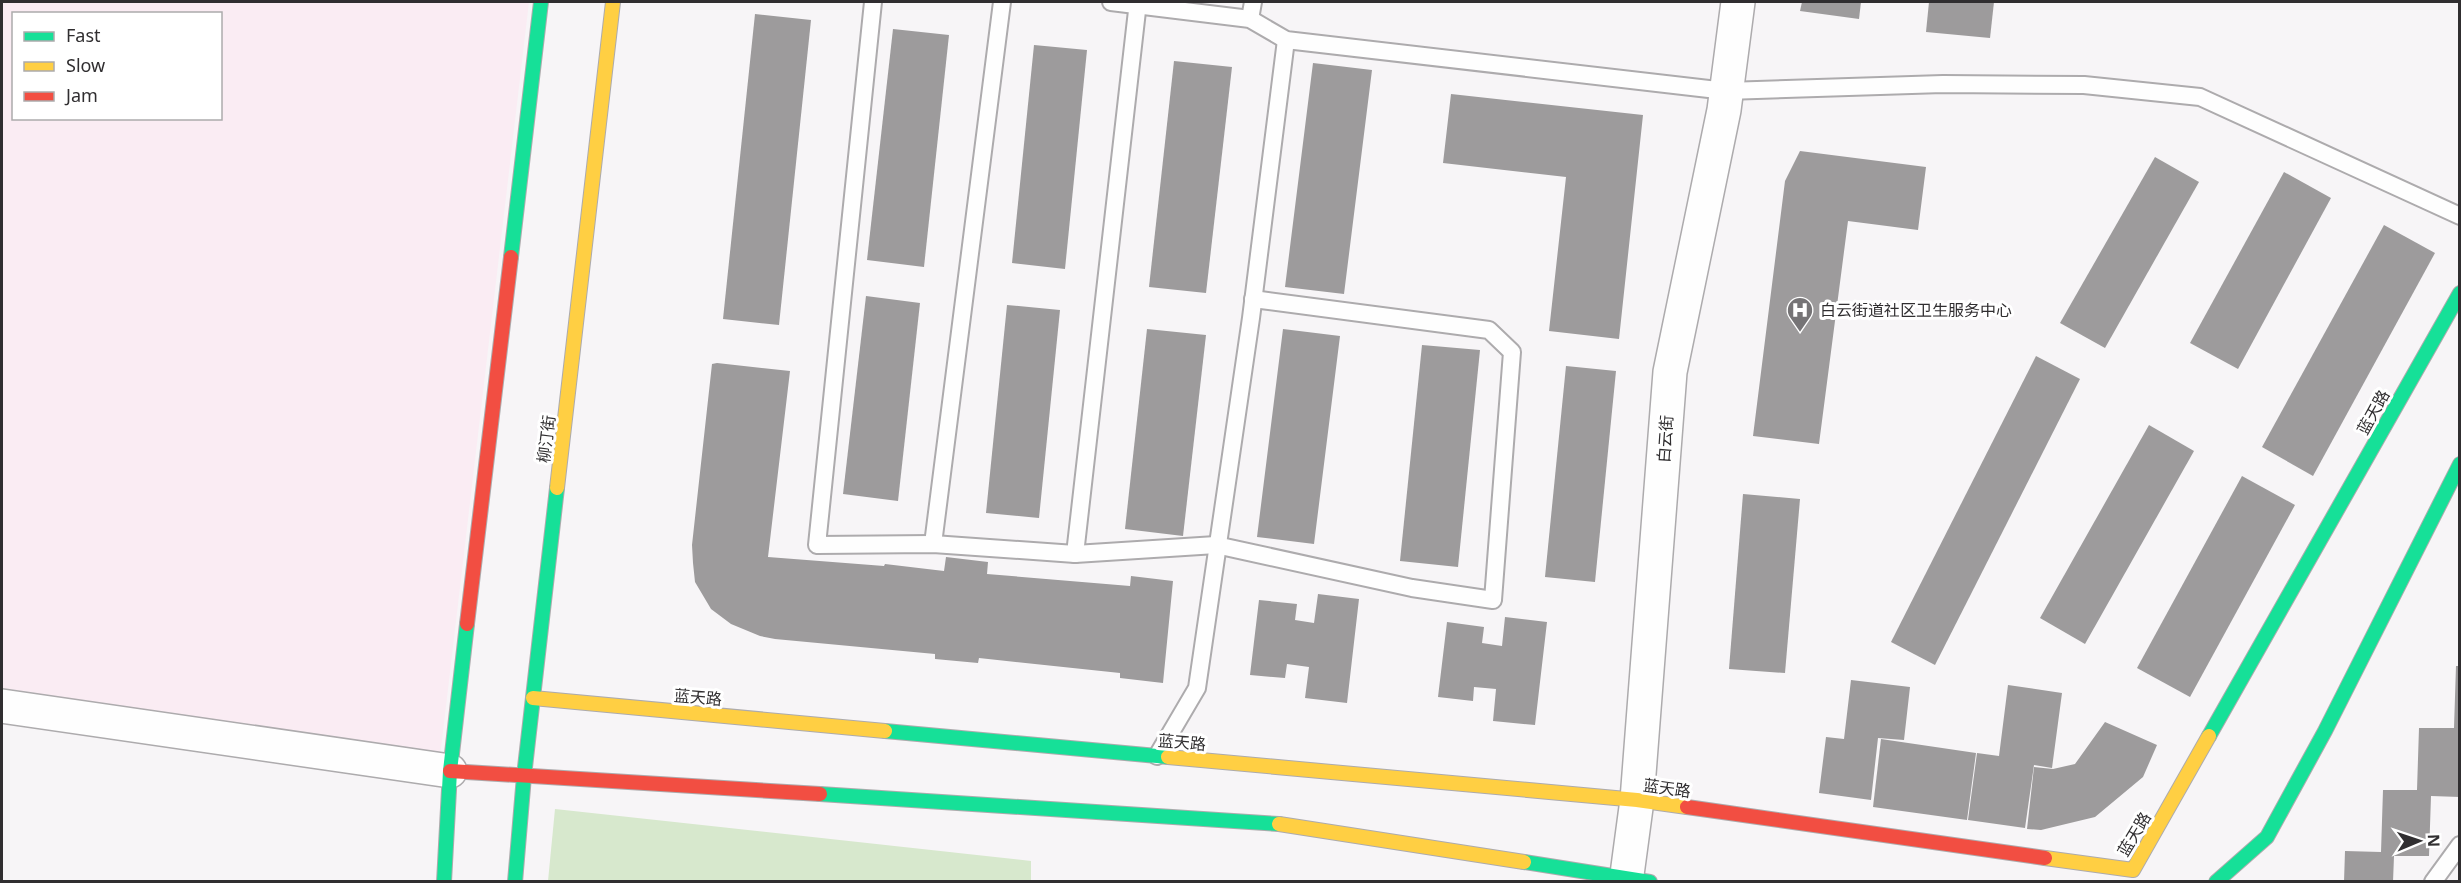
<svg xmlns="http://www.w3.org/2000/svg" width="2461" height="883" font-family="'Noto Sans','Noto Sans SC',sans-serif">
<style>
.commercial{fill:#faecf3;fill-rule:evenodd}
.green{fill:#d7e8cd}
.building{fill:#9d9b9c}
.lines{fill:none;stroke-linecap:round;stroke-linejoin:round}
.lane-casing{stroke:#adabad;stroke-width:20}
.street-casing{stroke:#adabad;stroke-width:36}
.fast-casing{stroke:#adabad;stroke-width:16}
.slow-casing{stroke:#adabad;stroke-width:16}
.jam-casing{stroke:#adabad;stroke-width:16}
.lane{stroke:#fefefe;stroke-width:16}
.street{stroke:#fefefe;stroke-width:33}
.fast{stroke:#16e098;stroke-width:14}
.slow{stroke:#ffcf43;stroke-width:14}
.jam{stroke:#f24e42;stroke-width:14}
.labels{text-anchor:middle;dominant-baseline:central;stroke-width:6;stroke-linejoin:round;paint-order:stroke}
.poi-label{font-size:16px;fill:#302e30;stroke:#fff;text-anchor:start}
.street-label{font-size:16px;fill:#302e30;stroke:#fff}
</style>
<rect width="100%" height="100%" fill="#f7f5f7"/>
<path class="commercial" d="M2 2H529L440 757 2 688ZM14 14H220V118H14Z"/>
<polygon class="green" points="555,809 1031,861 1031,881 548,881"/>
<g class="building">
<polygon points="1802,2 1861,2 1859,19 1800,11"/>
<polygon points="1929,2 1994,2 1990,38 1926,32"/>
<polygon points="755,14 811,20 779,325 723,319"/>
<polygon points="893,29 949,35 924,267 867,260"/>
<polygon points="1034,45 1087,50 1065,269 1012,263"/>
<polygon points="1174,61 1232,67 1206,293 1149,287"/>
<polygon points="1313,63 1372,70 1344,294 1285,287"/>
<polygon points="1451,94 1643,115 1619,339 1549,331 1566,177 1443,163"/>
<polygon points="1800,151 1926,167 1918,230 1848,221 1819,444 1753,436 1785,181"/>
<polygon points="2155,157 2199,182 2105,348 2060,323"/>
<polygon points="2284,172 2331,198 2238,369 2190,343"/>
<polygon points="2384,225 2435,253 2313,476 2262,447"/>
<polygon points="866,296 920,303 898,501 843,494"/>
<polygon points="1007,305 1060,310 1039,518 986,513"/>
<polygon points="1147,329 1206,335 1183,536 1125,529"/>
<polygon points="1283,329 1340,336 1314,544 1257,537"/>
<polygon points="1422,345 1480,350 1458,567 1400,561"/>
<polygon points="2036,356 2080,379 1935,665 1891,642"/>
<polygon points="717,363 790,371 768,557 884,566 885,564 944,571 946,557 988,562 987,574 1130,586 1131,576 1173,581 1163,683 1120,678 1120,673 979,658 978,663 935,659 935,654 775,639 760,636 731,624 711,609 695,582 693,563 692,545 712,364"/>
<polygon points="1566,366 1616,371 1595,582 1545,577"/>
<polygon points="2149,425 2194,451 2085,644 2040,618"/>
<polygon points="2242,476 2295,505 2190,697 2137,668"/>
<polygon points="1743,494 1800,499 1785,673 1729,669"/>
<polygon points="1318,594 1359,599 1347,703 1305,698 1309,667 1287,664 1285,678 1250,675 1259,600 1297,604 1295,620 1314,623"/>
<polygon points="1505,617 1547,622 1535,725 1493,721 1496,689 1474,687 1473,701 1438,697 1447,622 1484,627 1482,643 1502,646"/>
<polygon points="2456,666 2460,666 2460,797 2431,796 2429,856 2394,856 2393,882 2344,882 2345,851 2381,852 2383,790 2417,790 2419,728 2454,728"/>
<polygon points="1851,680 1910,687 1904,740 1878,738 1871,800 1819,793 1826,737 1844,739"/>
<polygon points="2008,685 2062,693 2052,768 2034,765 2025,828 1968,820 1977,753 1999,756"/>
<polygon points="2105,722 2157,745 2143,777 2095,817 2041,830 2027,829 2034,767 2053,769 2075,764"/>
<polygon points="1881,739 1976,753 1967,820 1873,807"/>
</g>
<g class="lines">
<g class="lane-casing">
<g id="lane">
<polyline points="873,2 817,545 933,544 1075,554 1216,545 1412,588 1493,600 1512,352 1489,330 1253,299"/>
<polyline points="1111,2 1250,19 1286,40 1726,91 1943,84 2084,85 2200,97 2460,216"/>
<polyline points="1250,19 1253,2"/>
<polyline points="933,544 1002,2"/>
<polyline points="1075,554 1138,2"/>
<polyline points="1157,756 1197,688 1251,318 1286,40"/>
<polyline points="2433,882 2460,845"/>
</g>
</g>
<g class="street-casing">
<g id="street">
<polyline points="2,706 450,771"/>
<polyline points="1626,882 1637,800 1670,372 1724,110 1738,2"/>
</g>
</g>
<g class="fast-casing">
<g id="fast">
<polyline points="511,257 541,2"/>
<polyline points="885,731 1168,757"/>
<polyline points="2209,736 2460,293"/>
<polyline points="820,794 1279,824"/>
<polyline points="1524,862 1650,882"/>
<polyline points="444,882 450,771 467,624"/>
<polyline points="515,882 524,776 557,488"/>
<polyline points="2216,882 2267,837 2325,731 2460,464"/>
</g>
</g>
<g class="slow-casing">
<g id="slow">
<polyline points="557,488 613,2"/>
<polyline points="533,698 885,731"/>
<polyline points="1168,757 1637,800 1687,807"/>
<polyline points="1279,824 1524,862"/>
<polyline points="2045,858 2133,870 2209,736"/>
</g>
</g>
<g class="jam-casing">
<g id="jam">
<polyline points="467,624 511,257"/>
<polyline points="450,771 820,794"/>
<polyline points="1687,807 2045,858"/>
</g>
</g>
<use href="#lane" class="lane"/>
<use href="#street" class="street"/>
<use href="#fast" class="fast"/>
<use href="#slow" class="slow"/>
<use href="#jam" class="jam"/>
</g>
<defs>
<g id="hospital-pin" transform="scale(1.35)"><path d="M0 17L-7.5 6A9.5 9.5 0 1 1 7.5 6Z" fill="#767476" stroke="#fff"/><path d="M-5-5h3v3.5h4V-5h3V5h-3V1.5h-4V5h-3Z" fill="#fff"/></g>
</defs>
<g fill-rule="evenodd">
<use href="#hospital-pin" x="1800" y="310"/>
</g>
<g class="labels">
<g class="poi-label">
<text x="1820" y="310">白云街道社区卫生服务中心</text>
</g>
<g class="street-label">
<text transform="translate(2373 412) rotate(-61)">蓝天路</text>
<text transform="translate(546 439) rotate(-83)">柳汀街</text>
<text transform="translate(1665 439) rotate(-86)">白云街</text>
<text transform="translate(698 697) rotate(5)">蓝天路</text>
<text transform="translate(1182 742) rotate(5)">蓝天路</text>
<text transform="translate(1667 788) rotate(8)">蓝天路</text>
<text transform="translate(2134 834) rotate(-59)">蓝天路</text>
</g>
</g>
<rect width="2461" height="883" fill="none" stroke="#302e30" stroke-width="6"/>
<rect x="12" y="12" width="210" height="108" fill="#ffffff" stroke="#acabac" stroke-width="1.5"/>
<rect x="24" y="32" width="30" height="9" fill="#16e098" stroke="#acabac" stroke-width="1.5"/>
<text x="66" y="42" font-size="18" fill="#302e30">Fast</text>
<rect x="24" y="62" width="30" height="9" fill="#ffcf43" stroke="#acabac" stroke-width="1.5"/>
<text x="66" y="72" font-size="18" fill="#302e30">Slow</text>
<rect x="24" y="92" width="30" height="9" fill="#f24e42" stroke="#acabac" stroke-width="1.5"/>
<text x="66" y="102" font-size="18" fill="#302e30">Jam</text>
<g transform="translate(2419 841) rotate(88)" stroke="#ffffff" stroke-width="4.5" paint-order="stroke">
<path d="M0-4.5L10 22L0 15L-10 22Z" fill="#302e30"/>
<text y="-9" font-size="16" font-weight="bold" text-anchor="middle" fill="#302e30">N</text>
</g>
</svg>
